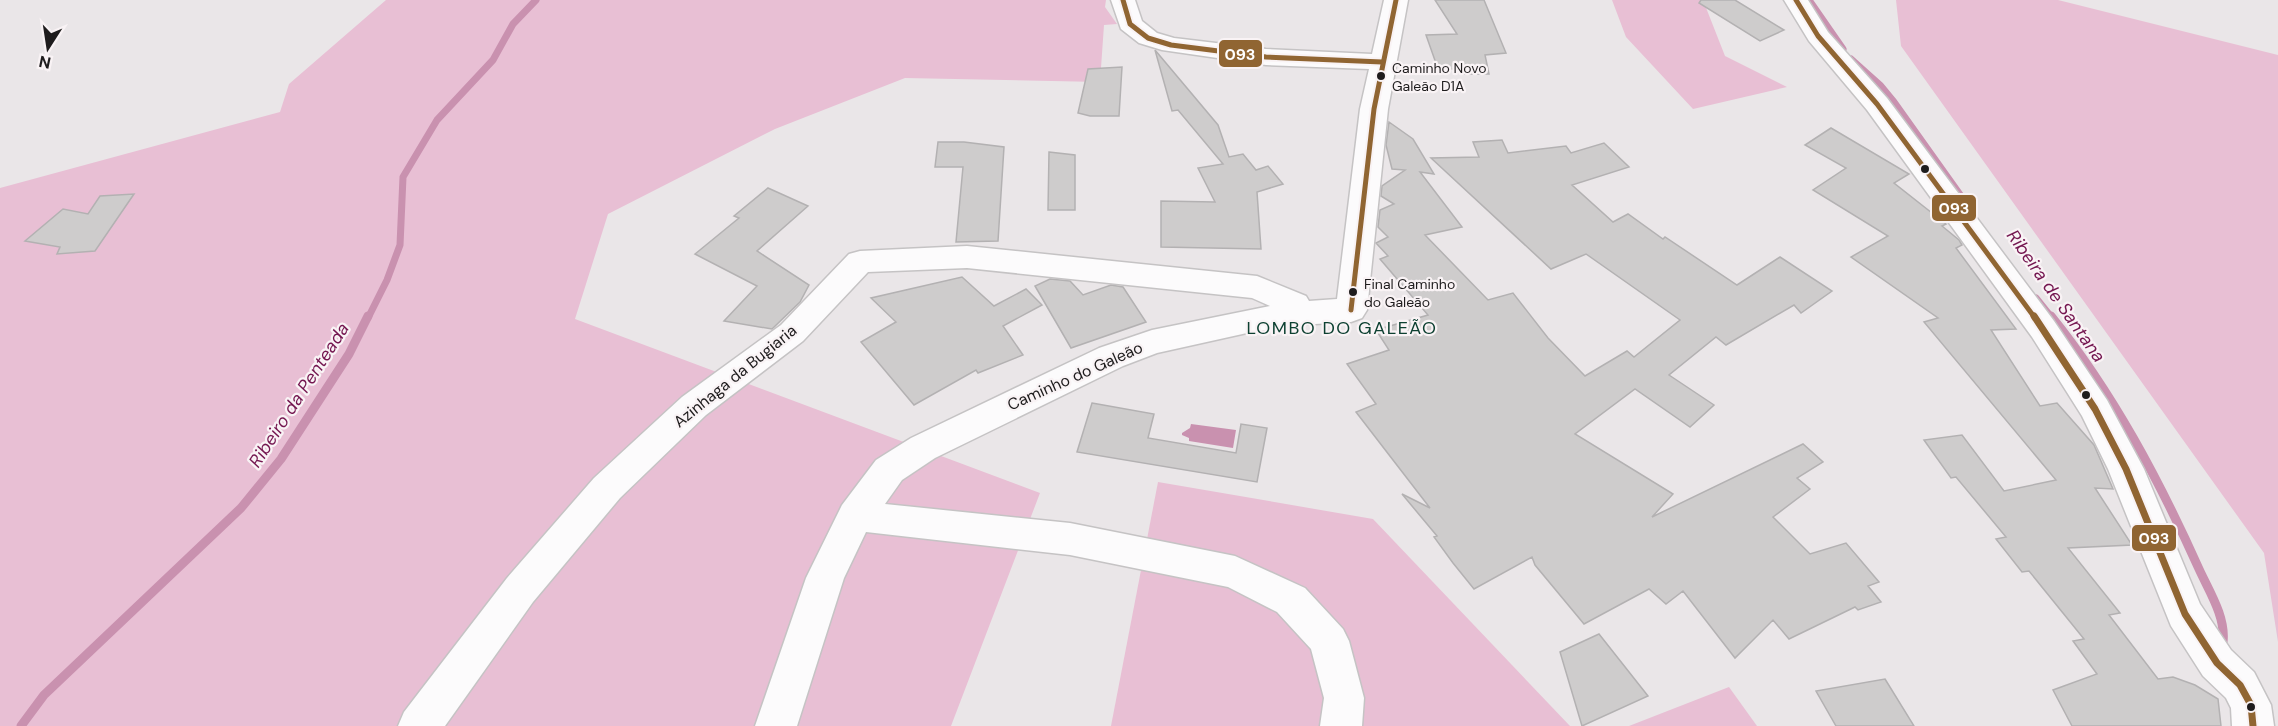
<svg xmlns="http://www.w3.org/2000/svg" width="2278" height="726" font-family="'DM Sans',sans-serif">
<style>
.green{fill:#e8bfd4}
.water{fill:#c991af}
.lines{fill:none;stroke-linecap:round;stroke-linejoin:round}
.stream-far1{stroke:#c991af;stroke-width:7}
.stream{stroke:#c991af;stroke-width:9}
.building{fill:#cecccc;stroke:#b3b1b2;stroke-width:1.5}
.minor-casing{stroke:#c5c3c4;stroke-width:3}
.minor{fill:#fcfbfc;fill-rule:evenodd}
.bus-1-far1-casing{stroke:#f9f3f5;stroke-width:9}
.bus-1-casing{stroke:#f9f3f5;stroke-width:11}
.bus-1-far1{stroke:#906532;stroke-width:5}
.bus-1{stroke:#906532;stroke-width:7}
.bus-dot{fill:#1e1c1d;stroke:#f9f3f5;stroke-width:2}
.labels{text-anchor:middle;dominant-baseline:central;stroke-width:4.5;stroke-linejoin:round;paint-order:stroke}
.bus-label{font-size:14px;fill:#1e1c1d;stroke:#f9f3f5;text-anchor:start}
.street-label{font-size:16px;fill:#1e1c1d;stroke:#f9f3f5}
.water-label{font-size:18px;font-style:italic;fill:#741650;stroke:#f9f3f5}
.neighbourhood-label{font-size:18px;letter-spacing:1.5px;fill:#0d4031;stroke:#f9f3f5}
.line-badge{stroke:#f9f3f5;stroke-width:2}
.badge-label{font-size:16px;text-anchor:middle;font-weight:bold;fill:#fff}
</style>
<rect width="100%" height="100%" fill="#eae6e8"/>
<g class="green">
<polygon points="386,0 1106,0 1105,7 1117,24 1104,25 1100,82 905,78 775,129 608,214 575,319 1040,493 951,726 0,726 0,188 280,112 289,84"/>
<polygon points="1612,0 1703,0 1725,56 1787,87 1693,109 1626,37"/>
<polygon points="1896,0 2058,0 2278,55 2278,642 2264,553 1901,46"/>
<polygon points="1158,482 1373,519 1570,726 1111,726"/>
<polygon points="1729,687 1757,726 1629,726"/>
</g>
<polygon class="water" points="1191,424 1236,430 1233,448 1189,441 1189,438 1182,435 1182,433 1190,428"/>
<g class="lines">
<g class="stream-far1">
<polyline points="1809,0 1843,49"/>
<polyline points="1851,59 1880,85 1894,102 1966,203"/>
<polyline points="2036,298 2052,318"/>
<polyline points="368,318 387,280 400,245 403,177 437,120 493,60 513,24 536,0"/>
</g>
<g class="stream">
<path d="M2051 316C2113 393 2159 480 2199 569 2209 591 2226 617 2223 642"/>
<polyline points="21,726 44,695 241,508 281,459 349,354 368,316"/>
</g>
</g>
<g class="building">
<polygon points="1435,0 1484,0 1506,53 1485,55 1489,74 1464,74 1463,69 1438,69 1426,35 1457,34"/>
<polygon points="1701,0 1735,0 1784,30 1760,41 1699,3"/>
<polygon points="1155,50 1218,125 1229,157 1243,154 1256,170 1268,166 1283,184 1257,192 1261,249 1161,247 1161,201 1215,202 1198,168 1223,164 1178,110 1172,111"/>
<polygon points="1122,67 1119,116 1090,116 1078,113 1088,69"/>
<polygon points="1389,122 1413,139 1434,174 1420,172 1462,227 1425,235 1488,300 1513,293 1548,338 1585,376 1627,351 1634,357 1680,320 1586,254 1551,269 1431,158 1479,157 1473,142 1502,140 1508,153 1566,146 1571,153 1604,143 1629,167 1572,185 1613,222 1628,214 1663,239 1665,237 1737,285 1780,257 1832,291 1801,313 1794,305 1726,345 1716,337 1669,375 1714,405 1690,427 1635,389 1575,434 1673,494 1652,517 1803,444 1823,462 1797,478 1810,489 1773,517 1810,554 1846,543 1879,582 1868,586 1881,602 1858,610 1855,607 1789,639 1773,620 1735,658 1683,591 1666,604 1649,589 1584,624 1535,565 1532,557 1474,589 1453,563 1434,537 1437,536 1402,494 1430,508 1356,412 1376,404 1347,364 1389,350 1376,330 1428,315 1380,259 1388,256 1376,243 1388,237 1378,227 1380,210 1394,204 1381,196 1382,186 1405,170 1392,169 1386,145"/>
<polygon points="1831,128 1909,174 1894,183 1946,224 1942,226 1959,240 1962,245 1956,248 2016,329 1991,330 2040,406 2057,403 2094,445 2113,489 2095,488 2132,545 2068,548 2120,613 2109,615 2158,679 2173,677 2195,685 2218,699 2221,726 2072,726 2053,690 2097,674 2073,641 2084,639 2029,571 2022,572 1996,539 2006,537 1956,477 1951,478 1924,440 1962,435 2004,491 2056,480 1924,322 1938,318 1851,257 1888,236 1813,190 1846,168 1805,145"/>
<polygon points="938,142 964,142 1004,147 998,241 956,242 963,167 935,167"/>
<polygon points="1049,152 1075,155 1075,210 1048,210"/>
<polygon points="768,188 808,206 757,251 809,285 800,302 772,329 724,321 757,286 695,254 739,218 734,216"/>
<polygon points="134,194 95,251 57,254 60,247 25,241 63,209 88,214 100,196"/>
<polygon points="962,277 994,306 1026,289 1042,305 1003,326 1023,355 978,373 976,370 914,405 861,342 896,322 871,298"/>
<polygon points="1050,279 1070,281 1083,295 1111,285 1123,287 1146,322 1071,348 1035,286"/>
<polygon points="1092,403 1154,414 1148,438 1236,453 1241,424 1267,428 1257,482 1077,452"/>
<polygon points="1599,634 1648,696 1582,726 1560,652"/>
<polygon points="1885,679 1914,726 1836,726 1816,691"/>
</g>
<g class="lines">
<g class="minor-casing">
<g id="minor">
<polygon points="1111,0 1135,0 1142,21 1157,33 1174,38 1266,49 1372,54 1384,0 1408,0 1388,109 1367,310 1362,318 1351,322 1297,325 1247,333 1157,353 1123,366 935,458 902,480 885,504 1070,523 1235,556 1305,588 1343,629 1349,641 1364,698 1362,726 1320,726 1324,698 1311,649 1277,612 1228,587 1070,555 866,532 844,578 797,726 755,726 806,578 842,505 876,460 911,438 1099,348 1152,330 1270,306 1252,298 967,268 868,272 803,341 706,415 620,498 533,602 445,726 398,726 404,712 507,578 594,478 682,397 781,325 849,254 860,251 967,246 1257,276 1306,296 1309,301 1337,299 1360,109 1369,69 1266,65 1162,50 1139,43 1121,29"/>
<polygon points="1784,0 1808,0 1828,32 1887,98 2054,321 2107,400 2144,469 2200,604 2231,650 2254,672 2271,705 2274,726 2232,726 2231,708 2226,698 2203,676 2171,626 2108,469 2082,416 2032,337 1867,110 1809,41"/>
</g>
</g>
<use href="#minor" class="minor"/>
<g class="bus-1-far1-casing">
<g id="bus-1-far1">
<polyline points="1123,0 1130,24 1148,38 1171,45 1266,57 1382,62"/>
<polyline points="1796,0 1818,36 1877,104 2035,318"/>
<polyline points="1351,310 1374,109 1396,0"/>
</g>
</g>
<g class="bus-1-casing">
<polyline id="bus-1" points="2034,316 2095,409 2126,469 2185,614 2217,663 2240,685 2251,705 2253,726"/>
</g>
<use href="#bus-1-far1" class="bus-1-far1"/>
<use href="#bus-1" class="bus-1"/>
</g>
<g class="bus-dot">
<circle cx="1381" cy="76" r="5"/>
<circle cx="1925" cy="169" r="5"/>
<circle cx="1353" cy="292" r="5"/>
<circle cx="2086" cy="395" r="5"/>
<circle cx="2251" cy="707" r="5"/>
</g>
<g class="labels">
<g class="bus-label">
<text x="1392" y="68">Caminho Novo<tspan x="1392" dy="18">Galeão D1A</tspan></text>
<text x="1364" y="284">Final Caminho<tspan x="1364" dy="18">do Galeão</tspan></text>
</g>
<g class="street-label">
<text transform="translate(735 376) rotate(-39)">Azinhaga da Bugiaria</text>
<text transform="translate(1075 376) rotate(-24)">Caminho do Galeão</text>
</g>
<g class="water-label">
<text transform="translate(2056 296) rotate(55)">Ribeira de Santana</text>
<text transform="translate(299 395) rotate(-57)">Ribeiro da Penteada</text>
</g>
<g class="neighbourhood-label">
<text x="1342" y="328">LOMBO DO GALEÃO</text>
</g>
</g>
<g class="line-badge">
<rect x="1218" y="39" width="45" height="29" rx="6" fill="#906532"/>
<rect x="1931" y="194" width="46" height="28" rx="6" fill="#906532"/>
<rect x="2131" y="524" width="46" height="28" rx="6" fill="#906532"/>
</g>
<g class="badge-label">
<text x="1240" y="60">093</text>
<text x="1954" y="214">093</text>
<text x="2154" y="544">093</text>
</g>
<g transform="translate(48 48) rotate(192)" stroke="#f9f3f5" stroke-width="4.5" paint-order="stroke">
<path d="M0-4.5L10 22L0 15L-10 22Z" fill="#1e1c1d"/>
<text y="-9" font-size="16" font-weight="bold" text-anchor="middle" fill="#1e1c1d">N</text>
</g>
</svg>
